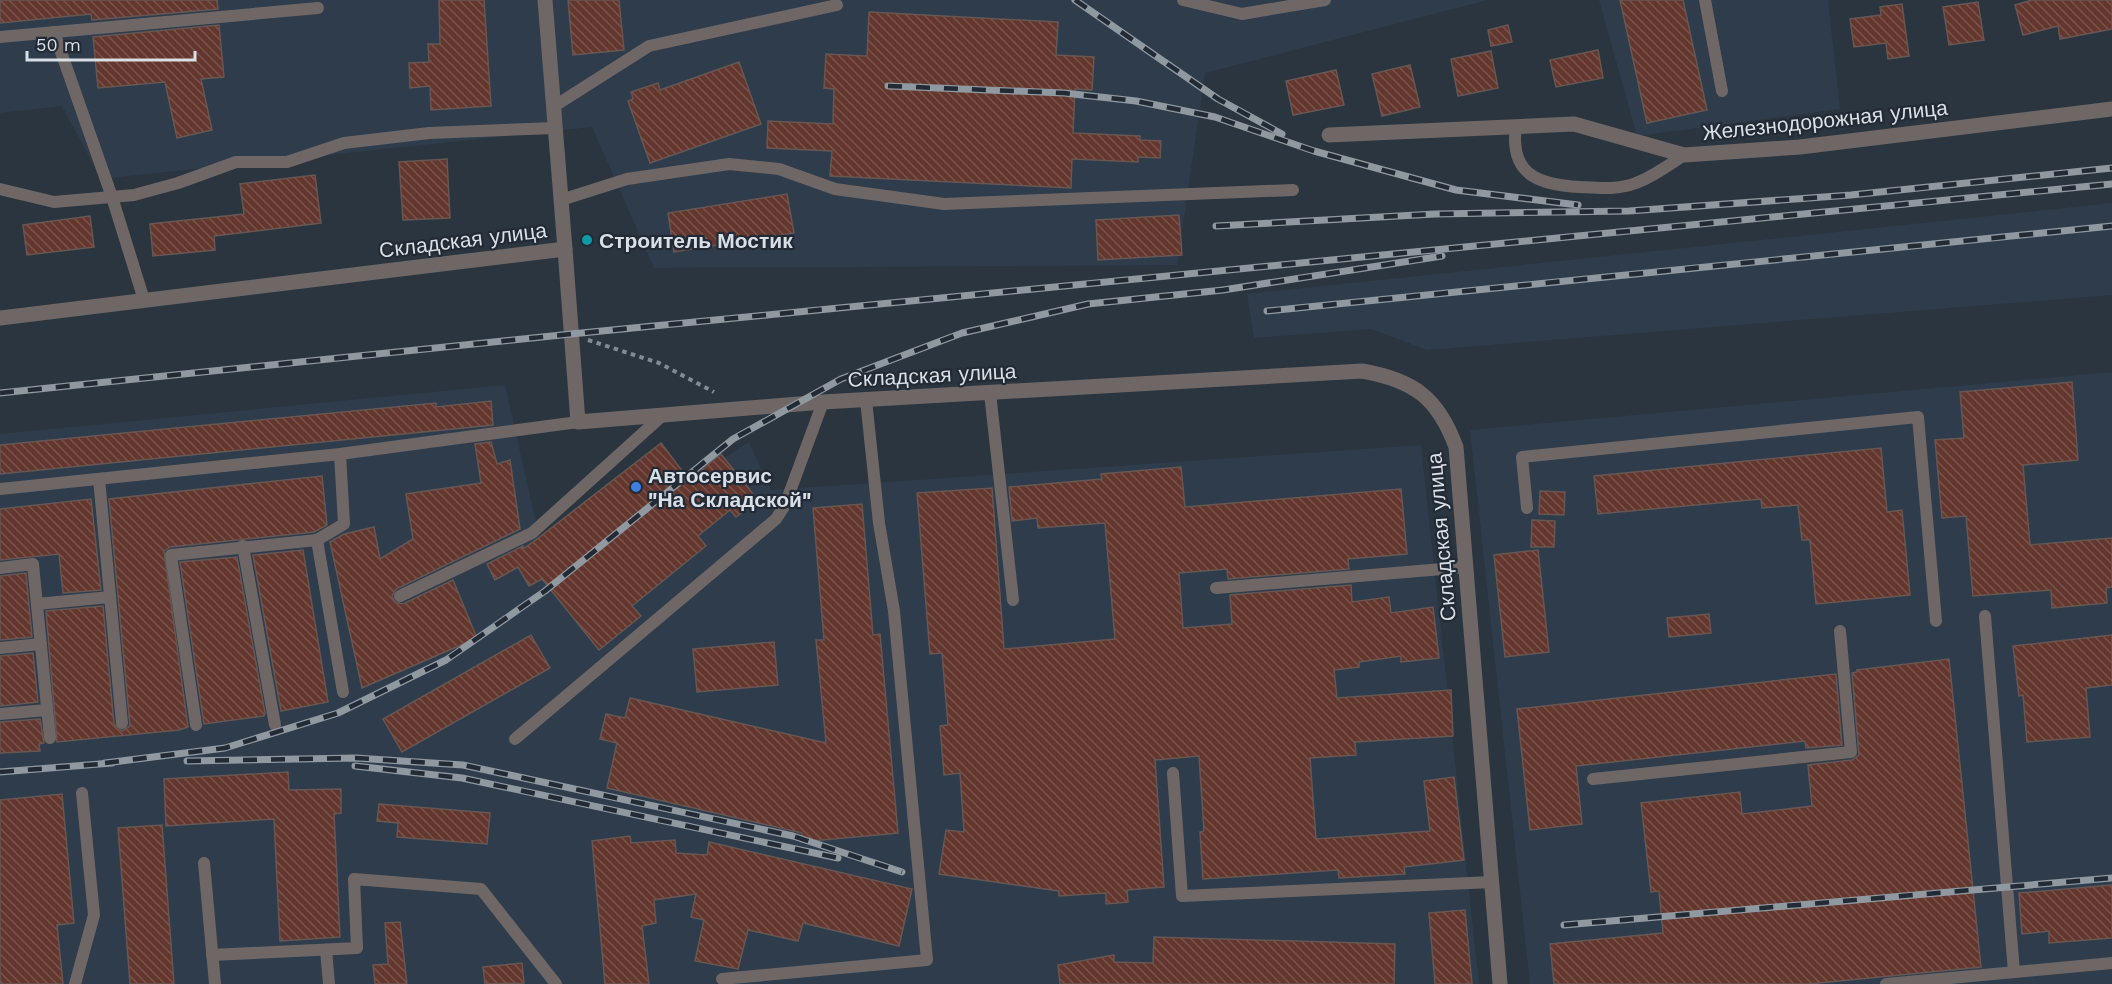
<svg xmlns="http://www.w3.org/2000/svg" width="2112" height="984" font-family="'Work Sans',sans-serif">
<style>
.built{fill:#2e3c4c}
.building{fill:url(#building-back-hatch);stroke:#675753;stroke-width:1.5}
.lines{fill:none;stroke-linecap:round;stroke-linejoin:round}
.path{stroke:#828a93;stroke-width:4;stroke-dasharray:4.5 4.5;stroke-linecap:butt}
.service{stroke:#6f6766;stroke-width:12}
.minor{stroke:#6f6766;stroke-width:15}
.rail-casing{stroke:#9098a0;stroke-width:7}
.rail{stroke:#222b35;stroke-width:4.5;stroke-dasharray:14;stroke-linecap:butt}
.culture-dot{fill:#0f9aa8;stroke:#222b35;stroke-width:2}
.shop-dot{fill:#3f7fe0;stroke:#222b35;stroke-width:2}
.labels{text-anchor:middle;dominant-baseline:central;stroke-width:4.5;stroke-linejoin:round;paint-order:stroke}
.street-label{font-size:21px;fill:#d9dfe6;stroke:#222b35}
.poi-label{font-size:21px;font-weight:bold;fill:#d9dfe6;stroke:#222b35;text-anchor:start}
</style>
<defs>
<pattern id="building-back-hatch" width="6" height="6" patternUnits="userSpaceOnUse" patternTransform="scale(1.5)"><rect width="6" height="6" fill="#63362e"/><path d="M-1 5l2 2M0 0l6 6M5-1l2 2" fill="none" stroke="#79534c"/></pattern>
</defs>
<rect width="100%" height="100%" fill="#2b353f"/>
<g class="built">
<polygon points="0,0 1488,0 1205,73 1177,265 654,268 592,127 101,179 62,106 0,113"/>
<polygon points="1599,0 1828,0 1840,109 1637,136"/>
<polygon points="2112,203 2112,295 1427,350 1371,329 1254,338 1247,294"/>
<polygon points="2112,372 2112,984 1530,984 1470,430"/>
<polygon points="505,385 548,576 749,442 771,490 1421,445 1479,984 0,984 0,434"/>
</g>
<g class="building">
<polygon points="0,0 217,0 218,9 92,20 91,14 0,23"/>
<polygon points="439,0 484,0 491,106 431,110 430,86 410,88 409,63 429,62 428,44 440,44"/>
<polygon points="568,0 619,0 624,50 573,55"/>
<polygon points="1620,0 1683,0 1707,110 1647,123"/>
<polygon points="2032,0 2112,0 2112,29 2060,39 2058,26 2023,35 2015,5"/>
<polygon points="1978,2 1984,40 1949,45 1943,7"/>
<polygon points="1902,4 1909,56 1888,59 1886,43 1854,47 1850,19 1881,15 1880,7"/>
<polygon points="869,12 1058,22 1056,55 1094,57 1092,90 1075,89 1073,133 1140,136 1140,140 1161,141 1160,158 1138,157 1138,162 1072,159 1071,188 830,176 832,151 767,148 768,121 833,124 834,89 824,88 826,54 867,56"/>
<polygon points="219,25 224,77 201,79 212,130 177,138 165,82 98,88 93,37"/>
<polygon points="1508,25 1512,42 1491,46 1488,30"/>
<polygon points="1598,50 1603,78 1556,87 1550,60"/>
<polygon points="1491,51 1498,88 1458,96 1451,59"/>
<polygon points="739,62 761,124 650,163 628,101 633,99 631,92 658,83 660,90"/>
<polygon points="1410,65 1420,107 1382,116 1372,74"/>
<polygon points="1336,70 1344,105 1293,115 1286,81"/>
<polygon points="447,159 450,218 403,220 399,162"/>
<polygon points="315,175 321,223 214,236 215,250 153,256 150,224 244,214 240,184"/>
<polygon points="787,194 794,233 674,252 668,213"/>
<polygon points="1179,215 1182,255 1098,260 1096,220"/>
<polygon points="90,216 94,247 27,255 23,225"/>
<polygon points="2072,382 2078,460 2023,465 2030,545 2112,538 2112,587 2106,588 2107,603 2052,608 2051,590 1973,596 1966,516 1942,518 1935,440 1964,438 1960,392"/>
<polygon points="491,401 493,425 0,474 0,445 436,403 436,407"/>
<polygon points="491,442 497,464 510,460 520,529 396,589 392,596 395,602 403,604 453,580 477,638 362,688 330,542 344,534 374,527 380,559 413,539 406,494 481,483 475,444"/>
<polygon points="661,443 689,480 721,454 758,500 736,517 730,510 698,536 706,546 632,606 641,616 599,650 542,579 529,586 518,567 495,580 487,564 523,546 523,549 537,539"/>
<polygon points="1881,448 1887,512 1902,510 1910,595 1816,604 1810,540 1802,540 1798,505 1762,508 1761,499 1598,514 1594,476"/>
<polygon points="1181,467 1185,507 1401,489 1407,554 1348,559 1349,569 1228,579 1227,569 1179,573 1183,628 1232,624 1230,595 1351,585 1352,602 1389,597 1391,613 1433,607 1439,658 1401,662 1401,656 1359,662 1359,667 1334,670 1337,698 1451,690 1453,736 1355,742 1356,755 1310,758 1316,839 1430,831 1424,781 1454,777 1464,860 1404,867 1405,874 1339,878 1338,870 1203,879 1200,832 1204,831 1199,756 1155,760 1164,887 1127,890 1128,902 1106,904 1106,893 1059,896 1059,891 939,874 946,830 964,832 960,773 944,775 940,726 948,725 942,653 930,654 917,493 992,488 1004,649 1115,639 1105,523 1038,528 1037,518 1012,521 1009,487 1102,479 1101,474"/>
<polygon points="322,476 327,525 314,532 170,547 164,551 188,727 179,730 57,742 46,611 103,606 114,724 122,731 130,726 109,499"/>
<polygon points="1540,491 1565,492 1564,515 1539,514"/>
<polygon points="91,499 101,590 63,593 59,554 0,560 0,509"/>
<polygon points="862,504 873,635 880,634 898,833 801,842 802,833 607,788 617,743 600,739 606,714 625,718 630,698 826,743 816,640 824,640 813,508"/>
<polygon points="1532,520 1555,521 1554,547 1531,547"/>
<polygon points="303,550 328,702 281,711 253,555"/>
<polygon points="1538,550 1549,652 1505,657 1494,555"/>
<polygon points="237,557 265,713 264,716 204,724 180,562"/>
<polygon points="26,573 32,637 0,640 0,576"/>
<polygon points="1709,614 1711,633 1669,637 1667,618"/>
<polygon points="531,635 550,668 402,752 383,719"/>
<polygon points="2112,635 2112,685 2086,688 2090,737 2027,742 2023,695 2019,696 2013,646"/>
<polygon points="774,642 778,685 697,692 693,649"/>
<polygon points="33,653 38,702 0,706 0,656"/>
<polygon points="1949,659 1981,967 1809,984 1554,984 1550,944 1663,933 1659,891 1651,892 1641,803 1740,792 1742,814 1812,806 1808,765 1852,760 1859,755 1852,673 1857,672 1857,670"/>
<polygon points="1836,674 1842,745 1806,748 1805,741 1576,766 1582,824 1530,830 1517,709"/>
<polygon points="40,719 44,743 39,744 40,751 0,753 0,722"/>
<polygon points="288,772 289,790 341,789 341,813 334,814 340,937 280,941 274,819 166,826 164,779"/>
<polygon points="62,794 74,923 57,925 63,984 0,984 0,800"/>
<polygon points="379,804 490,813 487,844 397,837 398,823 377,821"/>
<polygon points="162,825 174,984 130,984 118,828"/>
<polygon points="630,836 631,843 675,840 676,853 707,855 709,842 912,889 899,946 803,923 798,941 748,930 738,969 695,961 704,920 691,917 696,894 654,900 656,923 642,926 649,984 605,984 592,841"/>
<polygon points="2112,885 2112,938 2049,943 2049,931 2022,934 2019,893"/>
<polygon points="1465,910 1472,984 1435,984 1429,913"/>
<polygon points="400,922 407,984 375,984 373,965 388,964 385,923"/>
<polygon points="1154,937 1395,944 1394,984 1060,984 1058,965 1114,955 1114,962 1153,963"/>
<polygon points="522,963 524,983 485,984 483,967"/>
</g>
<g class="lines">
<polyline class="path" points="588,340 659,363 714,392"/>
<g class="service">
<polyline points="1183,0 1242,14 1325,0"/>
<polyline points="1705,0 1722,91"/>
<polyline points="54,32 112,197 144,300"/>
<polyline points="0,37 318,8"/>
<polyline points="553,107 649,46 837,5"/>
<path d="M1516 126C1509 175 1539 185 1580 187 1599 188 1618 190 1636 183 1653 177 1669 165 1684 155"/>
<polyline points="0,189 54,202 134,195 178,183 236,162 287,162 344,143 429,133 555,128"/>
<polyline points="561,200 627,179 729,164 779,169 835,189 944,204 1293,190"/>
<polyline points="990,393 1013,600"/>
<polyline points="99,479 122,723"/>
<polyline points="0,489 340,454 578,422"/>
<polyline points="1527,508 1522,457 1918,417 1936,621"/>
<polyline points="317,540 343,692"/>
<polyline points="243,546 275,725"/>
<polyline points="0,568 33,564 50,738"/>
<polyline points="1216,588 1466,567"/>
<polyline points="400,596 532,533 663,415"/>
<polyline points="37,604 110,597"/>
<polyline points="1985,616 2014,972"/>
<polyline points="0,648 41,644"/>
<polyline points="0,714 47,710"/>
<polyline points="196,725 171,555 317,540 344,524 340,454"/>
<polyline points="515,739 776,519 785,505 823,402"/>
<polyline points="1173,773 1182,896 1492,882"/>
<polyline points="1593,779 1851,752 1840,631"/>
<polyline points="204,863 215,984"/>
<polyline points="326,950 329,984"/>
<polyline points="212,955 357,948 354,879 481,889 556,984"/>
<polyline points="722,979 927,960 894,611 879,523 866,400"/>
<polyline points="75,984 94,915 82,793"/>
<polyline points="1886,984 2112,963"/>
</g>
<g class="minor">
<polyline points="545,0 565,249"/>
<polyline points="1329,135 1574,124 1684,155 1800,147 2112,109"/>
<path d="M0 318 565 249 578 422 823 402 1362 371C1414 380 1438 398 1456 447L1500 984"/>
</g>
<g class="rail-casing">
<g id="rail">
<polyline points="1075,0 1218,99 1282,134"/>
<polyline points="888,86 1064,93 1136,101 1215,117 1314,151 1456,190 1578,205"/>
<polyline points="1216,226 1435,214 1629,211 1851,195 2112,168"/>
<polyline points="1267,311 2112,226"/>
<polyline points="0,393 571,334 2112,184"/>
<polyline points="187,761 356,758 463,765 793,836 902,872"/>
<polyline points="105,763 225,748 338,713 446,660 545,591 733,439 841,379 962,333 1088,304 1223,290 1442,256"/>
<polyline points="355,766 462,778 838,858"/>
<polyline points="0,772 112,763"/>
<polyline points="1564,925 2112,878"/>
</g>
</g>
<use href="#rail" class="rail"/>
</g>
<circle class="culture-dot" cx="587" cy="240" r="6"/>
<circle class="shop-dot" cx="636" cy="487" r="6"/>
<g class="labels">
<g class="street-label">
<text transform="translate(1825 120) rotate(-6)">Железнодорожная улица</text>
<text transform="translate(463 240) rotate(-7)">Складская улица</text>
<text transform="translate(932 375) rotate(-3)">Складская улица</text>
<text transform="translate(1441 537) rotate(-95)">Складская улица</text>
</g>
<g class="poi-label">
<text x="599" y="240">Строитель Мостик</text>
<text x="648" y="475">Автосервис<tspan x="648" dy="24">"На Складской"</tspan></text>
</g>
</g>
<path d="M27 51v9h168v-9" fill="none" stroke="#d9dfe6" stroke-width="3"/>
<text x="36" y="51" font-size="18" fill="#d9dfe6" stroke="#222b35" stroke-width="4.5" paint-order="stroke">50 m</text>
</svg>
